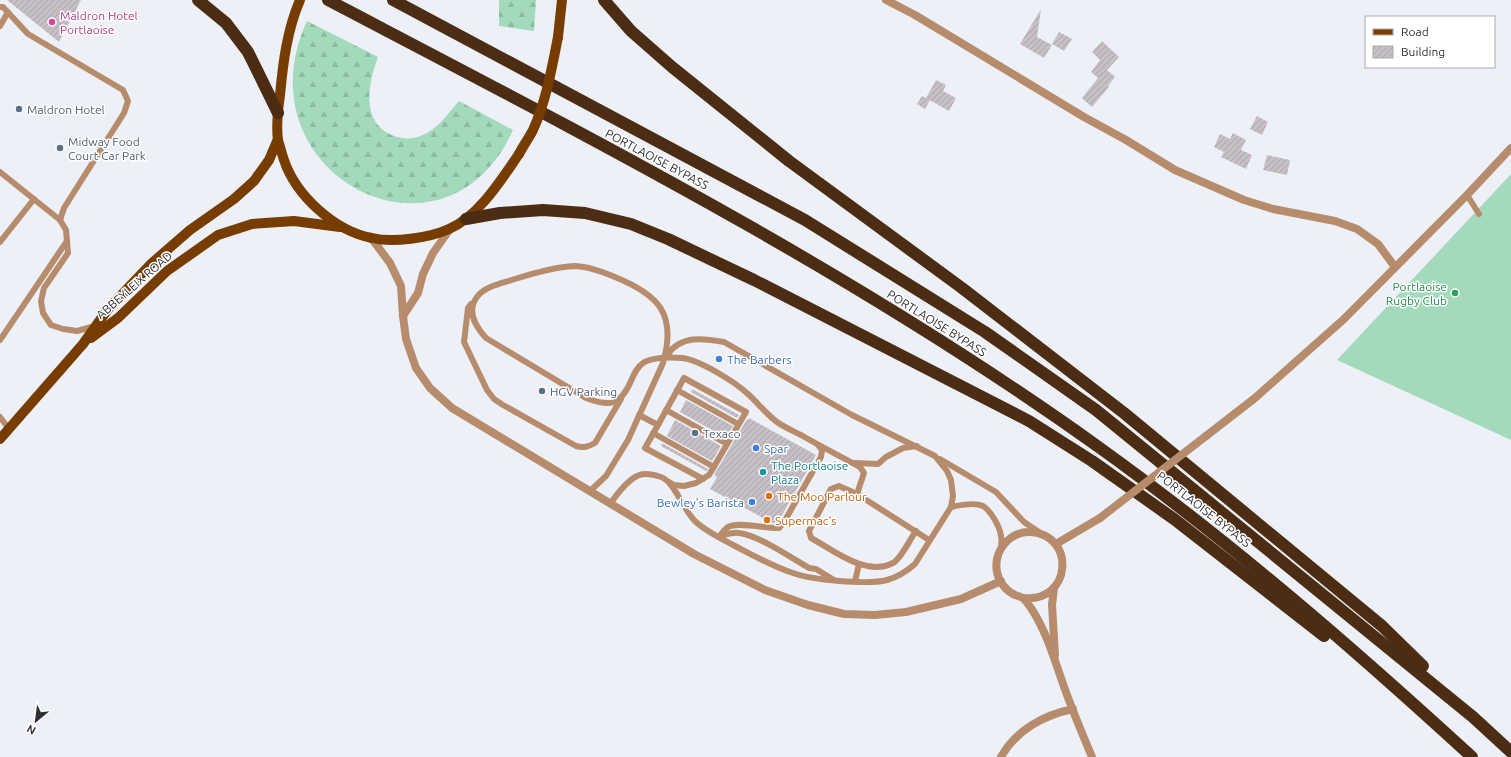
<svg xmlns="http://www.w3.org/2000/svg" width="1511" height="757" font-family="Ubuntu,sans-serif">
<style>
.forest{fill:url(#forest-firs)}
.pitch{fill:#a3dabb}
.building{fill:url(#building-hatch)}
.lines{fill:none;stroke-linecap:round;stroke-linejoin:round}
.lane{stroke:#b78c6d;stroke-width:6}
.street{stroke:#b78c6d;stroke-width:8}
.primary{stroke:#773d00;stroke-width:10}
.highway{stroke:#4c2d13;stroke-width:12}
.street-bridge{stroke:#b78c6d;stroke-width:8}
.primary-bridge{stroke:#773d00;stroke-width:10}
.hotel-dot{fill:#d1479c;stroke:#fff;stroke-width:1.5}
.service-dot{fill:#5c6f8a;stroke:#fff;stroke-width:1.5}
.leisure-dot{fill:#2e9e5b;stroke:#fff;stroke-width:1.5}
.shop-dot{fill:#3f7fe0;stroke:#fff;stroke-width:1.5}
.culture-dot{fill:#0f9aa8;stroke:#fff;stroke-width:1.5}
.food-dot{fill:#e8710a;stroke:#fff;stroke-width:1.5}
.labels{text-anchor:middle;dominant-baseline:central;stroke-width:3;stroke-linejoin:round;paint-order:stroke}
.hotel-label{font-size:12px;fill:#b23c85;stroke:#fff;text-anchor:start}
.service-label{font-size:12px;fill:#4e5e75;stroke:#fff;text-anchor:start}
.street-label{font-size:12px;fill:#2e2f32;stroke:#fff}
.leisure-label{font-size:12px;fill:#27864d;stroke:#fff;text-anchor:end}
.shop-label{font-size:12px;fill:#366cbe;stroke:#fff;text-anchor:start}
.culture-label{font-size:12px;fill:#0d838f;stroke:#fff;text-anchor:start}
.food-label{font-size:12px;fill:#c56008;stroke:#fff;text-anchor:start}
</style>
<defs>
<pattern id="forest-firs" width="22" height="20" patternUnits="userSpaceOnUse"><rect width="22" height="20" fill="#a3dabb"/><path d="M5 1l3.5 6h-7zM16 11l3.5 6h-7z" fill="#8dbba1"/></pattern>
<pattern id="building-hatch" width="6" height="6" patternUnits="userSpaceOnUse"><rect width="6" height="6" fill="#c6c0c6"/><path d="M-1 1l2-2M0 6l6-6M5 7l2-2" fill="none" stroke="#aaa5ab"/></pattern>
</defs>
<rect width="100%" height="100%" fill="#edf1f7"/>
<g class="forest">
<polygon points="499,0 536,0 534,31 499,26"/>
<path d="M307 21 378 57C368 84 360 123 394 136 405 140 417 139 427 133 440 126 449 112 459 101L513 130C445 282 237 174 307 21Z"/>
</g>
<polygon class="pitch" points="1511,174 1511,440 1337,360"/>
<g class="building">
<polygon points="7,0 81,0 59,42"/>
<polygon points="1041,9 1037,37 1052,45 1044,58 1020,44"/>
<polygon points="1059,32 1072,39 1064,51 1052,44"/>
<polygon points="1102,41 1119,57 1107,70 1115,77 1108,86 1109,87 1092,107 1082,98 1098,78 1091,72 1100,60 1092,52"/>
<polygon points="936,80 946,85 943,91 956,98 949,111 926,98"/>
<polygon points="922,96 930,100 925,109 917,104"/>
<polygon points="1257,116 1268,122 1262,135 1250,129"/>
<polygon points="1233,133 1246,140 1241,150 1252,155 1246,169 1221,157 1224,152 1214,147 1220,134 1230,139"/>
<polygon points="1267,155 1290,160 1287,175 1263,170"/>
<polygon points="692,389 739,415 737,418 691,392"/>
<polygon points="686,400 733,426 726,438 680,412"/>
<polygon points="749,418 816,455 777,524 772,523 710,489 717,477 714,475 747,419 748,420"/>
<polygon points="675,420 721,446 712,461 667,436"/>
<polygon points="662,443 708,469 706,471 661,446"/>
</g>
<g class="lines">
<g class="lane">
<polyline points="0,7 3,7 28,34 123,90 128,101 124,113 64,208 60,220"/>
<polyline points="0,26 8,12"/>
<polyline points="0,172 60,220 66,230 68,253 44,288 41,301 43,313 51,325 63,329 77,331 95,326"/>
<polyline points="1467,195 1479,214"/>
<polyline points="0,242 34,199"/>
<path d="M471 304 468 308 464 342 487 390 494 399 503 405 576 446C584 448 588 447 595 443L621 399"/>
<polyline points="0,340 67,241"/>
<polyline points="677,390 738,424"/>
<polyline points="666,410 727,444"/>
<polyline points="639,415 658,425 684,378 746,412 709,475 696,483 684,486 674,485 669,482"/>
<polyline points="0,417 9,429"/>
<polyline points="658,425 645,448 703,479"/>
<polyline points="653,433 714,467"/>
<polyline points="940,459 996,492 1024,522 1039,532"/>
<polyline points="855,463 878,464 886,457 903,448 917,446"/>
<path d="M590 491 606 476 628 440 663 363C677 314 659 295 615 277 603 272 588 266 574 266 554 267 534 273 515 279 503 283 485 286 477 297 466 311 476 327 486 338L586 398C610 407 620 406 631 381 634 374 637 367 643 363 652 357 671 357 682 358 700 360 735 382 748 394 758 403 766 414 777 422 784 427 793 431 801 435 820 446 840 456 860 467L864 473 857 494 839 486 831 489 809 531 811 538C833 550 866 577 893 563 901 559 910 539 916 531"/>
<polyline points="857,494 929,540"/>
<path d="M610 504C617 494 627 481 637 476 644 472 655 475 661 477 675 482 684 512 696 522 707 532 722 539 735 546 754 556 772 566 793 573 811 580 868 585 887 580 898 577 906 572 915 564L951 507 953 496 951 480 947 471 935 456 852 415 724 342C703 338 681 335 667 355"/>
<path d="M951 507C960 505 975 502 983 506 991 511 1000 527 1001 536 1002 540 1001 545 1001 549"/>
<path d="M721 536C727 534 733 532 739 533 760 536 790 557 809 568L816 569 834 580"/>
<path d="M719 537C721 534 724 530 728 527 738 521 766 529 779 528L784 522 821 457 822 450 818 445"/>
<polyline points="855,581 859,564"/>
</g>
<g class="street">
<polyline points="886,0 915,15 1084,117 1126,140 1175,170 1244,200 1273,209 1335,221 1357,229 1378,244 1395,267"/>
<polyline points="372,239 390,263 401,286 403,316 406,339 416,368 430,388 452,408 694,554 765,590 808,605 844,614 875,615 906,612 961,599 1001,581"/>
<polyline points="403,316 418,293 423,274 433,253 450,229"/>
<polyline points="1206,436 1255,398 1344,319 1467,195 1511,148"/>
<polyline points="1056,544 1100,518"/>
<polyline points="1054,588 1052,605 1055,655"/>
<path d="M1023 598C1072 603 1076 535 1031 532 1010 531 993 551 997 572 999 582 1006 591 1015 595 1018 596 1022 597 1024 599 1026 601 1029 605 1031 608 1045 629 1053 655 1061 678 1070 705 1081 731 1092 757"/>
<path d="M1001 757C1016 730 1044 715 1073 709"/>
</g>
<g class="primary">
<path d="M300 0C287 30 283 63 280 95 278 109 276 126 278 140 280 147 282 154 284 160 296 196 335 231 372 238 393 243 429 238 449 229 479 216 501 180 519 154"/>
<polyline points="558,37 562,0"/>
<polyline points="91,338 118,318 167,271 218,235 252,224 294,221 340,227"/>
<polyline points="0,439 83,344 108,309 152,263 190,230 234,199 254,181 269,160 278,139"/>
</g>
<g class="highway">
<polyline points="198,0 226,23 248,52 278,113"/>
<path d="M328 0C591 138 858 274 1100 448 1231 542 1353 648 1472 757"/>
<polyline points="393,0 805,220 985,332 1096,410 1473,717 1511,752"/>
<polyline points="604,0 631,31 672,67 789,161 962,288 1124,413 1382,626 1423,666"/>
<polyline points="466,219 500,213 543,210 585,213 631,224 668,239 754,280 1029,421 1092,461 1174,519 1324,636"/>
</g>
<polyline class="street-bridge" points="1100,518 1206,436"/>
<path class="primary-bridge" d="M519 154C523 146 529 138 533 130 546 102 552 67 558 37"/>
</g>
<circle class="hotel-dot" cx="52" cy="22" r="4"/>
<g class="service-dot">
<circle cx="19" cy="109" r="4"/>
<circle cx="60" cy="148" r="4"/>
<circle cx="542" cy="391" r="4"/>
<circle cx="695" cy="433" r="4"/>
</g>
<circle class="leisure-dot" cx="1455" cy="293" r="4"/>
<g class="shop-dot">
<circle cx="719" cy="359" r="4"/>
<circle cx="756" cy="448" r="4"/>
<circle cx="752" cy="502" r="4"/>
</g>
<circle class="culture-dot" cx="763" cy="472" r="4"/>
<g class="food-dot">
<circle cx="769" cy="496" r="4"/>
<circle cx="767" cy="520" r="4"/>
</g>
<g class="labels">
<g class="hotel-label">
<text x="60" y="15">Maldron Hotel<tspan x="60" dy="14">Portlaoise</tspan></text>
</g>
<g class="service-label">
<text x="27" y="109">Maldron Hotel</text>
<text x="68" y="141">Midway Food<tspan x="68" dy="14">Court Car Park</tspan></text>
<text x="550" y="391">HGV Parking</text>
<text x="703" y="433">Texaco</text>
</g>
<g class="street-label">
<text transform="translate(657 159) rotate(28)">PORTLAOISE BYPASS</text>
<text transform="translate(134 285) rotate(-41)">ABBEYLEIX ROAD</text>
<text transform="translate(937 323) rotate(32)">PORTLAOISE BYPASS</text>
<text transform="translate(1204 509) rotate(38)">PORTLAOISE BYPASS</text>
</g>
<g class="leisure-label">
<text x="1447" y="286">Portlaoise<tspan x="1447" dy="14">Rugby Club</tspan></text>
</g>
<g class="shop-label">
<text x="727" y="359">The Barbers</text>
<text x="764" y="448">Spar</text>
<text x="744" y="502" text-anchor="end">Bewley's Barista</text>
</g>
<g class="culture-label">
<text x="771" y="465">The Portlaoise<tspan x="771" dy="14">Plaza</tspan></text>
</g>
<g class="food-label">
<text x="777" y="496">The Moo Parlour</text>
<text x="775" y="520">Supermac's</text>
</g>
</g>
<rect x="1365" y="16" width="130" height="52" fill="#ffffff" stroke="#abacad"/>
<rect x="1373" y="29" width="20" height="6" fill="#773d00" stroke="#abacad"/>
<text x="1401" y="36" font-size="12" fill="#2e2f32">Road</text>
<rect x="1373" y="46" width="20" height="12" fill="url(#building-hatch)" stroke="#abacad"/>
<text x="1401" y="56" font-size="12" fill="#2e2f32">Building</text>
<g transform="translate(36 721) rotate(209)" stroke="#ffffff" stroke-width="3" paint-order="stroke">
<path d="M0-3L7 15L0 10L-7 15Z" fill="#2e2f32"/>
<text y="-6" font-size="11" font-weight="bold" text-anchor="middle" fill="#2e2f32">N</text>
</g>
</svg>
